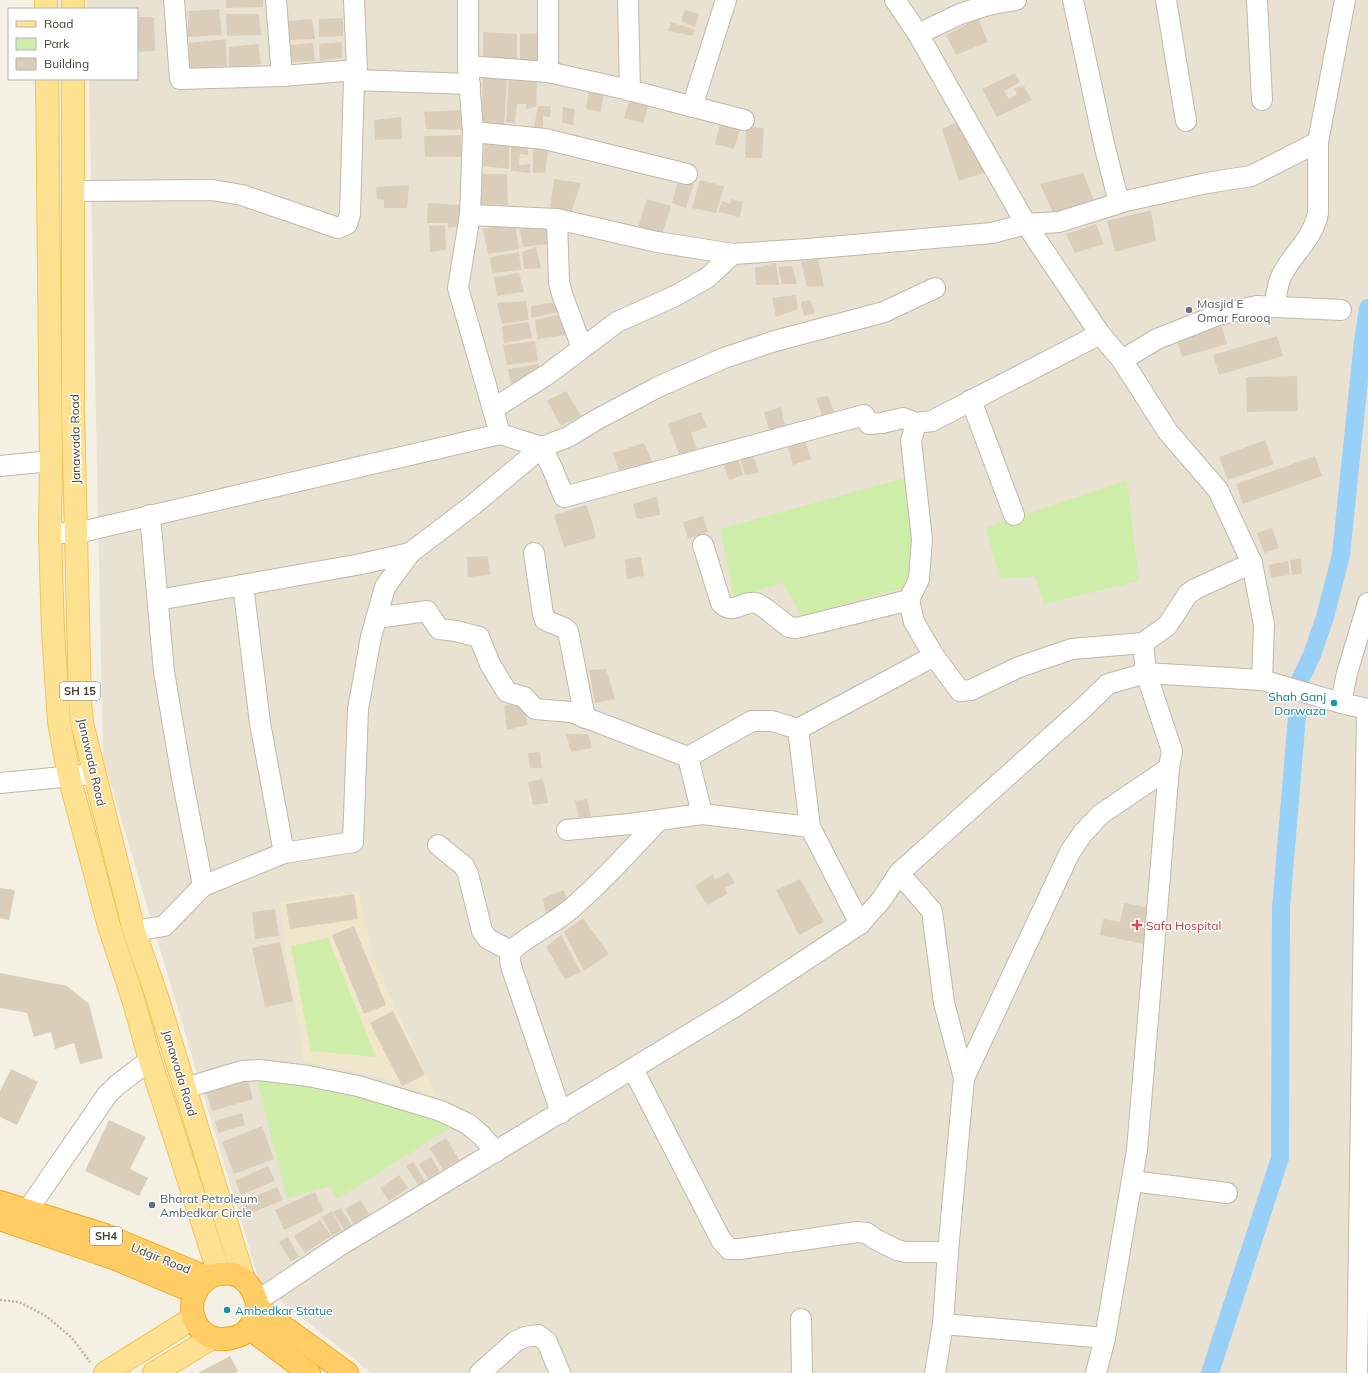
<svg xmlns="http://www.w3.org/2000/svg" width="1368" height="1373" font-family="Mulish,sans-serif">
<style>
.residential{fill:#e9e2d2}
.education{fill:#efe6cc}
.green{fill:#cdeda8}
.lines{fill:none;stroke-linecap:round;stroke-linejoin:round}
.canal{stroke:#99d0f8;stroke-width:18}
.building{fill:#dacebb}
.minor-casing{stroke:#c1b8a6;stroke-width:22}
.major-casing{stroke:#f1c456;stroke-width:24}
.highway-casing{stroke:#efa624;stroke-width:24}
.path{stroke:#c4b495;stroke-width:2.5;stroke-dasharray:2 2;stroke-linecap:butt}
.minor{stroke:#fff;stroke-width:20}
.major{stroke:#ffe192;stroke-width:22}
.highway{stroke:#ffcd64;stroke-width:22}
.worship-dot{fill:#6b7280;stroke:#fff;stroke-width:1.5}
.culture-dot{fill:#0f9aa8;stroke:#fff;stroke-width:1.5}
.health-dot{fill:#e0444e;stroke:#fff;stroke-width:1.5}
.service-dot{fill:#5c6f8a;stroke:#fff;stroke-width:1.5}
.labels{text-anchor:middle;dominant-baseline:central;stroke-width:3;stroke-linejoin:round;paint-order:stroke}
.shield{fill:#fff;stroke:#7e7970;stroke-width:1}
.shield-label{font-size:11px;font-weight:bold;fill:#474033}
.worship-label{font-size:12px;fill:#5b616d;stroke:#fff;text-anchor:start}
.street-label{font-size:12px;fill:#474033;stroke:#fff}
.culture-label{font-size:12px;fill:#0d838f;stroke:#fff;text-anchor:end}
.health-label{font-size:12px;fill:#be3a42;stroke:#fff;text-anchor:start}
.service-label{font-size:12px;fill:#4e5e75;stroke:#fff;text-anchor:start}
</style>
<rect width="100%" height="100%" fill="#f4f0e4"/>
<polygon class="residential" points="87,0 1368,0 1368,1373 371,1373 260,1284 103,758 89,79 137,79 137,9 87,9"/>
<polygon class="education" points="358,891 375,963 437,1097 376,1076 304,1062 287,963 279,902"/>
<g class="green">
<polygon points="908,477 915,540 908,586 802,616 783,583 734,597 720,529"/>
<polygon points="1127,480 1139,581 1044,604 1035,576 1000,579 986,528"/>
<polygon points="328,938 376,1057 311,1051 291,946"/>
<polygon points="260,1079 310,1084 376,1098 442,1123 448,1129 337,1199 330,1186 287,1198 257,1081"/>
</g>
<g class="lines">
<g class="canal">
<polyline points="1300,680 1312,655 1325,617 1341,555 1363,341 1368,308"/>
<polyline points="1210,1373 1280,1158 1281,908 1297,716"/>
</g>
</g>
<g class="building">
<polygon points="226,0 263,0 263,7 226,8"/>
<polygon points="219,9 222,35 187,37 189,11"/>
<polygon points="685,10 699,14 695,27 681,21"/>
<polygon points="226,14 259,14 261,35 227,36"/>
<polygon points="137,17 154,17 155,51 137,52"/>
<polygon points="343,18 343,36 319,37 319,19"/>
<polygon points="978,18 988,42 956,55 946,35"/>
<polygon points="312,19 315,39 289,40 287,21"/>
<polygon points="671,22 695,30 693,36 668,31"/>
<polygon points="483,32 517,34 517,59 483,57"/>
<polygon points="545,33 546,60 520,60 520,34"/>
<polygon points="226,39 227,66 189,68 189,43"/>
<polygon points="342,42 342,58 320,61 319,44"/>
<polygon points="313,43 315,61 291,62 290,45"/>
<polygon points="258,44 261,64 229,68 229,47"/>
<polygon points="1015,73 1020,82 1004,91 1009,99 1017,94 1014,88 1024,86 1032,100 997,117 982,89"/>
<polygon points="483,76 507,79 504,128 481,127"/>
<polygon points="509,79 537,80 536,107 526,109 526,104 517,104 515,123 506,122"/>
<polygon points="589,89 604,90 601,112 586,109"/>
<polygon points="631,95 650,101 643,123 624,118"/>
<polygon points="538,106 551,106 550,117 543,116 543,128 534,127"/>
<polygon points="563,107 575,109 573,125 562,123"/>
<polygon points="462,110 463,130 426,129 424,112"/>
<polygon points="401,117 402,139 375,140 374,120"/>
<polygon points="721,120 741,127 734,149 715,144"/>
<polygon points="961,120 989,171 959,181 942,129"/>
<polygon points="750,127 764,128 762,158 745,158 746,128"/>
<polygon points="461,135 462,157 425,157 424,136"/>
<polygon points="485,140 509,142 509,169 483,166"/>
<polygon points="528,142 528,155 520,154 519,165 530,164 530,173 511,171 511,143"/>
<polygon points="533,142 549,144 545,173 533,173"/>
<polygon points="1083,173 1097,207 1056,219 1040,184"/>
<polygon points="482,174 507,174 508,205 481,204"/>
<polygon points="554,179 581,183 571,213 550,208"/>
<polygon points="700,180 724,186 716,213 692,208"/>
<polygon points="678,181 694,184 686,208 672,203"/>
<polygon points="409,185 407,208 384,208 384,200 377,199 376,187"/>
<polygon points="647,199 671,206 662,234 638,227"/>
<polygon points="731,199 743,202 740,217 718,212 722,201 730,204"/>
<polygon points="428,203 462,205 459,227 448,228 448,223 427,223"/>
<polygon points="1151,210 1156,241 1115,252 1107,221"/>
<polygon points="515,222 519,249 488,254 483,229"/>
<polygon points="519,223 547,223 551,244 523,247"/>
<polygon points="1096,224 1104,244 1075,253 1066,234"/>
<polygon points="445,225 446,250 430,252 429,226"/>
<polygon points="536,247 541,268 524,269 522,252"/>
<polygon points="519,252 521,270 492,273 490,257"/>
<polygon points="818,259 824,286 807,287 801,262"/>
<polygon points="776,263 779,285 756,285 755,268"/>
<polygon points="792,266 797,284 782,284 778,267"/>
<polygon points="519,273 524,292 497,296 494,277"/>
<polygon points="796,295 798,309 776,317 772,298"/>
<polygon points="810,300 815,313 804,316 801,302"/>
<polygon points="526,301 529,320 502,324 497,303"/>
<polygon points="561,301 563,311 531,318 531,306"/>
<polygon points="562,314 566,335 537,339 535,320"/>
<polygon points="529,322 532,338 504,343 502,326"/>
<polygon points="1221,324 1227,344 1182,357 1176,338"/>
<polygon points="1277,336 1283,356 1219,375 1213,355"/>
<polygon points="535,341 538,361 507,365 503,345"/>
<polygon points="539,364 540,377 511,385 508,369"/>
<polygon points="1297,376 1298,411 1247,412 1246,377"/>
<polygon points="566,391 581,416 561,426 547,401"/>
<polygon points="828,396 836,418 824,421 816,398"/>
<polygon points="781,407 786,430 770,434 764,412"/>
<polygon points="701,412 707,427 691,433 698,452 680,457 668,424"/>
<polygon points="804,438 811,459 793,465 787,443"/>
<polygon points="1265,440 1274,464 1228,480 1219,457"/>
<polygon points="644,443 652,462 619,470 613,453"/>
<polygon points="752,453 759,473 745,475 740,457"/>
<polygon points="737,456 743,475 729,480 723,462"/>
<polygon points="1315,456 1322,476 1243,504 1236,484"/>
<polygon points="657,496 660,515 637,519 633,504"/>
<polygon points="586,505 592,521 596,538 564,547 554,515"/>
<polygon points="703,516 708,532 688,539 683,522"/>
<polygon points="1272,528 1279,548 1264,553 1257,533"/>
<polygon points="488,556 490,575 468,577 467,557"/>
<polygon points="641,557 644,576 627,579 625,559"/>
<polygon points="1301,559 1302,574 1292,575 1290,560"/>
<polygon points="1288,561 1290,575 1271,578 1269,565"/>
<polygon points="606,669 615,699 595,703 589,670"/>
<polygon points="522,701 528,725 507,730 504,706"/>
<polygon points="566,734 588,734 592,748 571,752"/>
<polygon points="540,752 542,768 530,768 528,753"/>
<polygon points="543,779 548,803 533,805 528,782"/>
<polygon points="587,799 591,816 579,818 575,801"/>
<polygon points="728,872 735,883 725,888 727,894 707,905 695,886 713,874 715,880"/>
<polygon points="800,879 824,922 799,935 777,892 775,891"/>
<polygon points="0,888 15,890 9,920 0,918"/>
<polygon points="564,890 569,907 546,916 543,898"/>
<polygon points="354,894 358,919 290,929 286,904"/>
<polygon points="1124,903 1151,908 1144,944 1100,935 1103,919 1120,922"/>
<polygon points="275,909 279,936 255,939 252,912"/>
<polygon points="583,918 609,954 584,971 564,932"/>
<polygon points="354,926 386,1005 364,1014 332,935"/>
<polygon points="561,935 581,972 565,979 546,947"/>
<polygon points="280,942 293,1001 265,1007 252,948"/>
<polygon points="0,973 67,986 89,1004 103,1058 80,1064 74,1043 55,1049 51,1032 34,1037 27,1013 0,1008"/>
<polygon points="393,1011 425,1075 402,1086 370,1023"/>
<polygon points="11,1069 38,1082 17,1125 0,1117 0,1091"/>
<polygon points="247,1076 253,1099 212,1111 205,1088"/>
<polygon points="242,1113 245,1125 218,1133 215,1121"/>
<polygon points="109,1120 146,1137 130,1169 148,1178 139,1196 85,1171"/>
<polygon points="262,1126 274,1159 234,1174 222,1142"/>
<polygon points="446,1138 459,1160 443,1170 430,1148"/>
<polygon points="431,1157 440,1172 428,1179 419,1164"/>
<polygon points="413,1162 426,1182 419,1186 406,1166"/>
<polygon points="268,1166 275,1181 241,1195 235,1181"/>
<polygon points="399,1175 408,1188 389,1201 380,1188"/>
<polygon points="277,1187 283,1200 247,1215 242,1202"/>
<polygon points="315,1192 324,1211 284,1230 275,1210"/>
<polygon points="361,1200 371,1218 355,1227 345,1209"/>
<polygon points="341,1208 354,1229 346,1233 333,1212"/>
<polygon points="332,1211 342,1230 332,1236 322,1217"/>
<polygon points="320,1220 331,1236 305,1253 294,1236"/>
<polygon points="288,1237 299,1257 291,1262 279,1242"/>
<polygon points="230,1356 238,1371 235,1373 198,1373"/>
</g>
<g class="lines">
<g class="minor-casing">
<g id="minor">
<polyline points="174,0 180,79 282,76 357,70 354,80 470,84"/>
<polyline points="276,0 282,76"/>
<polyline points="354,0 357,70"/>
<polyline points="548,0 548,72"/>
<polyline points="628,0 630,91"/>
<polyline points="895,0 918,34 1026,224 1100,334 1122,360 1168,432 1218,490 1252,563 1264,625 1262,680"/>
<polyline points="1073,0 1104,144 1119,203"/>
<polyline points="1166,0 1186,121"/>
<polyline points="1257,0 1262,100"/>
<polyline points="918,34 960,14 988,5 1016,0"/>
<polyline points="468,66 548,72 625,89 744,120"/>
<polyline points="692,107 726,0"/>
<polyline points="473,132 545,139 687,174"/>
<polyline points="73,191 212,190 242,195 338,228 347,224 350,214 354,80"/>
<polyline points="470,215 557,219 657,242 733,254 807,249 992,233 1026,224 1059,222 1126,201 1207,183 1251,176 1318,142"/>
<polyline points="557,219 559,282 562,294 582,348"/>
<path d="M1274 307C1276 298 1277 286 1281 277 1292 253 1313 240 1318 213V142L1345 0"/>
<polyline points="1122,360 1157,339 1218,315 1257,306 1341,310"/>
<polyline points="971,400 1014,515"/>
<polyline points="493,409 548,374 617,322 675,296 707,278 733,254"/>
<polyline points="916,423 911,441 922,539 919,579 909,600 914,622 934,656 960,691 971,690 1019,667 1072,649 1143,643 1167,626 1188,594 1195,589 1252,563"/>
<polyline points="500,434 542,447 553,470 564,497 864,415 869,424 882,423 903,418 916,423 932,421 1100,334"/>
<polyline points="0,466 51,461"/>
<polyline points="150,515 164,672 182,778 203,886"/>
<polyline points="50,533 77,533 500,434 458,288 470,215 473,132 468,66 468,0"/>
<path d="M703 545 721 603C733 616 743 600 756 603 763 605 782 622 789 627L796 628 801 627 909 600"/>
<polyline points="534,553 543,614 545,620 564,628 568,631 585,718"/>
<polyline points="243,585 260,723 284,853"/>
<polyline points="158,600 361,564 410,553"/>
<polyline points="376,618 427,611 439,629 456,631 479,637 490,664 507,692 524,697 535,709 571,712 688,757 702,814"/>
<polyline points="1341,703 1347,673 1368,603"/>
<polyline points="798,729 810,827"/>
<polyline points="688,757 752,721 772,721 798,729 934,656"/>
<polyline points="0,783 94,774"/>
<polyline points="567,830 630,824 702,814 810,827 860,924"/>
<polyline points="438,845 464,866 468,874 482,931 488,939 511,951"/>
<polyline points="899,873 932,911 944,1003 964,1078 948,1252 943,1324 935,1373"/>
<polyline points="134,931 164,926 203,886 284,853 353,842 358,709 371,637 385,587 410,553 473,505 542,447 568,437 596,420 658,387 724,358 775,341 884,312 935,288"/>
<polyline points="633,1069 721,1240 729,1249 740,1249 857,1232 867,1233 875,1239 897,1250 906,1252 948,1252"/>
<polyline points="964,1078 1070,852 1083,833 1101,814 1169,768"/>
<polyline points="185,1088 242,1071 259,1070 308,1076 358,1086 441,1111 468,1124 481,1135 496,1152"/>
<path d="M561 1113 512 969 510 961 511 951C530 934 554 924 573 907 604 880 631 850 659 820"/>
<polyline points="1132,1181 1227,1193"/>
<polyline points="27,1211 107,1095 116,1086 150,1060"/>
<polyline points="257,1301 339,1246 736,1006 860,924 882,899 899,873 1080,711 1108,684 1146,673 1262,680 1341,703 1368,709"/>
<polyline points="801,1319 802,1373"/>
<polyline points="943,1324 1105,1338"/>
<polyline points="480,1373 516,1341 525,1337 538,1335 547,1342 560,1373"/>
<polyline points="1096,1373 1105,1338 1137,1150 1169,768 1172,751 1146,673 1143,643"/>
<polyline points="1357,1373 1367,709"/>
</g>
</g>
<g class="major-casing">
<g id="major">
<polyline points="46,0 46,9"/>
<polyline points="73,0 73,9"/>
<polyline points="47,79 51,461 50,533 53,631 59,722 69,776 109,926 134,1002 150,1060 219,1274"/>
<polyline points="73,79 73,411 80,701 82,723 134,931 157,997 244,1280"/>
<polyline points="105,1373 193,1318"/>
<polyline points="154,1373 212,1338"/>
</g>
</g>
<g class="highway-casing">
<g id="highway">
<polyline points="0,1202 105,1235 208,1278"/>
<polyline points="0,1219 116,1259 194,1292"/>
<path d="M219 1274C223 1274 228 1273 232 1274 249 1277 255 1295 259 1309 256 1315 253 1323 249 1328 245 1334 237 1337 231 1338 195 1347 177 1300 208 1278 211 1276 216 1275 219 1274Z"/>
<polyline points="259,1309 347,1373"/>
<polyline points="249,1328 309,1373"/>
</g>
</g>
<polyline class="path" points="0,1300 19,1302 46,1316 72,1338 90,1362"/>
<use href="#minor" class="minor"/>
<use href="#major" class="major"/>
<use href="#highway" class="highway"/>
</g>
<circle class="worship-dot" cx="1189" cy="310" r="4"/>
<g class="culture-dot">
<circle cx="1334" cy="703" r="4"/>
<circle cx="227" cy="1310" r="4"/>
</g>
<path class="health-dot" d="M1135 919h4v4h4v4h-4v4h-4v-4h-4v-4h4z"/>
<circle class="service-dot" cx="152" cy="1205" r="4"/>
<g class="labels">
<g class="shield">
<rect x="60" y="682" width="40" height="18" rx="3"/>
<rect x="90" y="1227" width="32" height="18" rx="3"/>
</g>
<g class="shield-label">
<text x="80" y="691">SH 15</text>
<text x="106" y="1236">SH4</text>
</g>
<g class="worship-label">
<text x="1197" y="303">Masjid E<tspan x="1197" dy="14">Omar Farooq</tspan></text>
</g>
<g class="street-label">
<text transform="translate(75 439) rotate(-91)">Janawada Road</text>
<text transform="translate(92 762) rotate(77)">Janawada Road</text>
<text transform="translate(180 1073) rotate(73)">Janawada Road</text>
<text transform="translate(161 1258) rotate(22)">Udgir Road</text>
</g>
<g class="culture-label">
<text x="1326" y="696">Shah Ganj<tspan x="1326" dy="14">Darwaza</tspan></text>
<text x="235" y="1310" text-anchor="start">Ambedkar Statue</text>
</g>
<g class="health-label">
<text x="1146" y="925">Safa Hospital</text>
</g>
<g class="service-label">
<text x="160" y="1198">Bharat Petroleum<tspan x="160" dy="14">Ambedkar Circle</tspan></text>
</g>
</g>
<rect x="8" y="8" width="130" height="72" fill="#ffffff" stroke="#b5b3ad"/>
<rect x="16" y="21" width="20" height="6" fill="#ffe192" stroke="#b5b3ad"/>
<text x="44" y="28" font-size="12" fill="#474033">Road</text>
<rect x="16" y="38" width="20" height="12" fill="#cdeda8" stroke="#b5b3ad"/>
<text x="44" y="48" font-size="12" fill="#474033">Park</text>
<rect x="16" y="58" width="20" height="12" fill="#dacebb" stroke="#b5b3ad"/>
<text x="44" y="68" font-size="12" fill="#474033">Building</text>
</svg>
